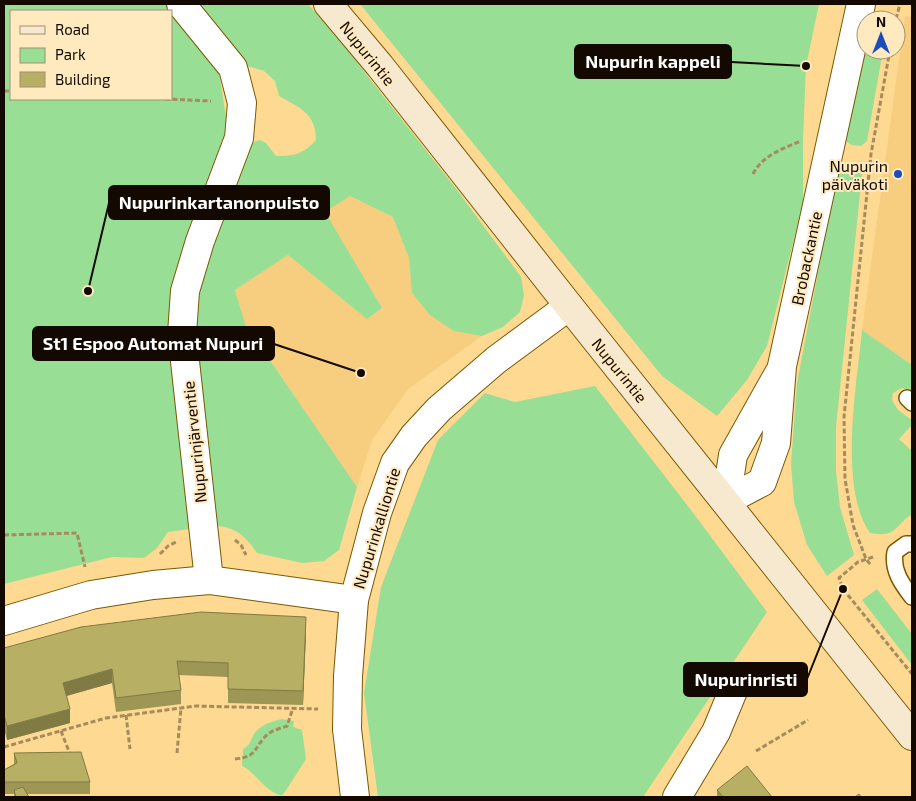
<svg xmlns="http://www.w3.org/2000/svg" width="916" height="801" font-family="'Exo 2',sans-serif">
<style>
.built{fill:#f7ce7f}
.green{fill:#99de95;fill-rule:evenodd}
.lines{fill:none;stroke-linecap:round;stroke-linejoin:round}
.service-casing{stroke:#795903;stroke-width:18}
.minor-casing{stroke:#795903;stroke-width:30}
.tertiary-casing{stroke:#795903;stroke-width:30}
.secondary-casing{stroke:#795903;stroke-width:30}
.path{stroke:#a68b5c;stroke-width:3;stroke-dasharray:5 2.5;stroke-linecap:butt}
.service{stroke:#fff;stroke-width:15}
.minor{stroke:#fff;stroke-width:28}
.tertiary{stroke:#fff;stroke-width:28}
.secondary{stroke:#f6e9cf;stroke-width:28}
.wall{fill:#9d9655}
.shaded-wall{fill:#807a45}
.building{fill:#b7af63;stroke:#807a45}
.poi-dot{fill:#1c4cb9;stroke:#ffe9bf;stroke-width:2}
.labels{text-anchor:middle;dominant-baseline:central;stroke-width:4;stroke-linejoin:round;paint-order:stroke}
.street-label{font-size:16px;fill:#130900;stroke:#ffe9bf}
.poi-label{font-size:16px;fill:#130900;stroke:#ffe9bf;text-anchor:end}
.leader{fill:none;stroke:#130900;stroke-width:2}
.callout-dot{fill:#130900;stroke:#ffe9bf;stroke-width:2}
.callout{fill:#130900;stroke:#130900;stroke-width:2}
.callout-label{font-size:18px;text-anchor:middle;font-weight:bold;fill:#fff}
</style>
<rect width="100%" height="100%" fill="#fed992"/>
<g class="built">
<polygon points="905,16 912,17 912,365 862,330"/>
<polygon points="350,196 393,217 409,258 413,293 454,331 482,336 408,389 372,440 357,487 245,324 235,290 288,255 367,319 382,308 324,211"/>
</g>
<g class="green">
<path d="M4 4H168L218 67 227 123 224 149 176 269 169 313 189 529 168 532 157 548 144 558 112 557 4 584ZM11 11H171V99H11Z"/>
<path d="M193 4H308L351 55 457 190 521 277 524 295 520 312 503 327 482 336 454 331 430 315 412 293 409 258 393 217 350 196 325 212 382 308 367 319 288 255 235 290 245 324 357 487 339 550 324 561 302 563 257 553C247 538 236 527 217 526L195 332V297L210 246 250 143 260 140 266 143 276 156C295 156 303 154 316 140 316 113 300 108 279 96L275 81 264 71 244 65Z"/>
<polygon points="360,4 819,4 806,66 803,140 803,203 767,346 747,380 717,416 662,376"/>
<polygon points="866,49 883,50 867,141 861,146 852,145 845,141"/>
<polygon points="853,164 862,174 836,427 836,471 840,507 854,555 827,576 807,545 794,502 791,464 797,383 838,168 842,165"/>
<path d="M862 330 912 365V391L902 388 893 393 892 400 898 410 912 420V425L899 439 912 451V514C894 526 897 538 870 533 838 487 857 384 862 330Z"/>
<polygon points="595,386 694,514 767,612 643,797 378,797 364,693 381,587 438,440 485,393 515,402"/>
<polygon points="877,589 912,634 912,665 862,600"/>
<path d="M282 719 294 721 293 727 302 730 306 759 285 792 282 795H279C263 789 253 770 242 766L243 749C249 746 250 742 253 736 259 725 270 722 282 719Z"/>
</g>
<g class="lines">
<g class="service-casing">
<g id="service">
<polyline points="907,398 912,403"/>
<path d="M912 544H906L895 552C892 570 901 583 912 597"/>
</g>
</g>
<g class="minor-casing">
<g id="minor">
<polyline points="181,4 233,68 242,103 239,138 200,241 185,291 182,334 209,580"/>
<polyline points="4,621 91,595 153,585 209,580 354,600"/>
<polyline points="355,797 347,729 348,676 354,600 377,513 395,463 414,436 439,409 496,360 569,306"/>
<polyline points="677,797 716,732 738,679"/>
</g>
</g>
<g class="tertiary-casing">
<g id="tertiary">
<polyline points="726,501 762,482 776,443 782,366 861,4"/>
<polyline points="726,501 733,455 779,373"/>
</g>
</g>
<g class="secondary-casing">
<polyline id="secondary" points="328,4 380,66 569,306 912,736"/>
</g>
<g class="path">
<polyline points="887,15 896,19"/>
<polyline points="896,19 900,4"/>
<polyline points="4,91 11,91"/>
<polyline points="165,99 211,101"/>
<path d="M753 174C763 155 782 149 801 141"/>
<polyline points="4,535 77,533 85,567"/>
<polyline points="235,540 241,545 246,555"/>
<polyline points="160,554 168,546 176,542"/>
<polyline points="873,557 858,562 839,578 843,589 912,674"/>
<polyline points="870,564 866,559 853,525 845,479 844,417 871,154 890,50"/>
<polyline points="126,715 130,749"/>
<polyline points="61,731 70,754"/>
<polyline points="4,747 106,718 196,706 318,709"/>
<polyline points="756,751 808,720"/>
<polyline points="177,753 181,708"/>
<path d="M235 759C259 757 253 747 268 734 273 730 281 728 287 726L293 708"/>
</g>
<use href="#service" class="service"/>
<use href="#minor" class="minor"/>
<use href="#tertiary" class="tertiary"/>
<use href="#secondary" class="secondary"/>
</g>
<g class="wall">
<polygon points="306,631 303,705 228,703 228,677 179,675 181,690 181,704 116,712 112,683 66,696 70,723 7,740 4,729 4,648"/>
<polygon points="14,753 90,782 90,794 27,794 29,797 14,797 14,794 4,794 4,770 14,764"/>
<polygon points="717,790 772,797 717,797"/>
</g>
<g class="shaded-wall">
<polygon points="306,617 306,631 303,705 303,691"/>
<polygon points="112,669 112,683 63,697 63,683"/>
<polygon points="70,709 70,723 7,740 7,726"/>
</g>
<g class="building">
<polygon points="201,612 306,617 303,691 228,689 228,663 177,661 181,690 116,698 112,669 63,683 70,709 7,726 4,715 4,648 81,627"/>
<polygon points="81,752 90,782 4,782 4,770 17,763 14,753"/>
<polygon points="747,766 772,797 723,797 717,790"/>
<polygon points="23,787 29,797 16,797 14,790"/>
<polygon points="859,794 861,797 855,797"/>
</g>
<circle class="poi-dot" cx="898" cy="174" r="5"/>
<g class="labels">
<g class="street-label">
<text transform="translate(368 53) rotate(51)">Nupurintie</text>
<text transform="translate(806 258) rotate(-78)">Brobackantie</text>
<text transform="translate(620 370) rotate(51)">Nupurintie</text>
<text transform="translate(194 442) rotate(-96)">Nupurinjärventie</text>
<text transform="translate(376 528) rotate(-73)">Nupurinkalliontie</text>
</g>
<g class="poi-label">
<text x="888" y="165">Nupurin<tspan x="888" dy="18">päiväkoti</tspan></text>
</g>
</g>
<path class="leader" d="M806 66L731 62M88 291L109 203M361 373L274 344M843 589L807 679"/>
<g class="callout-dot">
<circle cx="806" cy="66" r="5"/>
<circle cx="88" cy="291" r="5"/>
<circle cx="361" cy="373" r="5"/>
<circle cx="843" cy="589" r="5"/>
</g>
<g class="callout">
<rect x="575" y="45" width="156" height="33" rx="5"/>
<rect x="109" y="186" width="220" height="33" rx="5"/>
<rect x="33" y="327" width="241" height="33" rx="5"/>
<rect x="684" y="663" width="123" height="33" rx="5"/>
</g>
<g class="callout-label">
<text x="653" y="68">Nupurin kappeli</text>
<text x="219" y="209">Nupurinkartanonpuisto</text>
<text x="153" y="350">St1 Espoo Automat Nupuri</text>
<text x="746" y="686">Nupurinristi</text>
</g>
<rect width="916" height="801" fill="none" stroke="#130900" stroke-width="10"/>
<rect x="10" y="10" width="162" height="90" fill="#ffe9bf" stroke="#a18f73"/>
<rect x="20" y="26" width="25" height="8" fill="#f6e9cf" stroke="#a18f73"/>
<text x="55" y="35" font-size="15" fill="#130900">Road</text>
<rect x="20" y="48" width="25" height="15" fill="#99de95" stroke="#a18f73"/>
<text x="55" y="60" font-size="15" fill="#130900">Park</text>
<rect x="20" y="72" width="25" height="15" fill="#b7af63" stroke="#a18f73"/>
<text x="55" y="85" font-size="15" fill="#130900">Building</text>
<g transform="translate(881 35)"><circle r="24" fill="#ffe9bf" stroke="#a18f73"/>
<path d="M0-4L9 19L0 12L-9 19Z" fill="#1c4cb9"/>
<text y="-8" font-size="14" font-weight="bold" text-anchor="middle" fill="#130900">N</text>
</g>
</svg>
